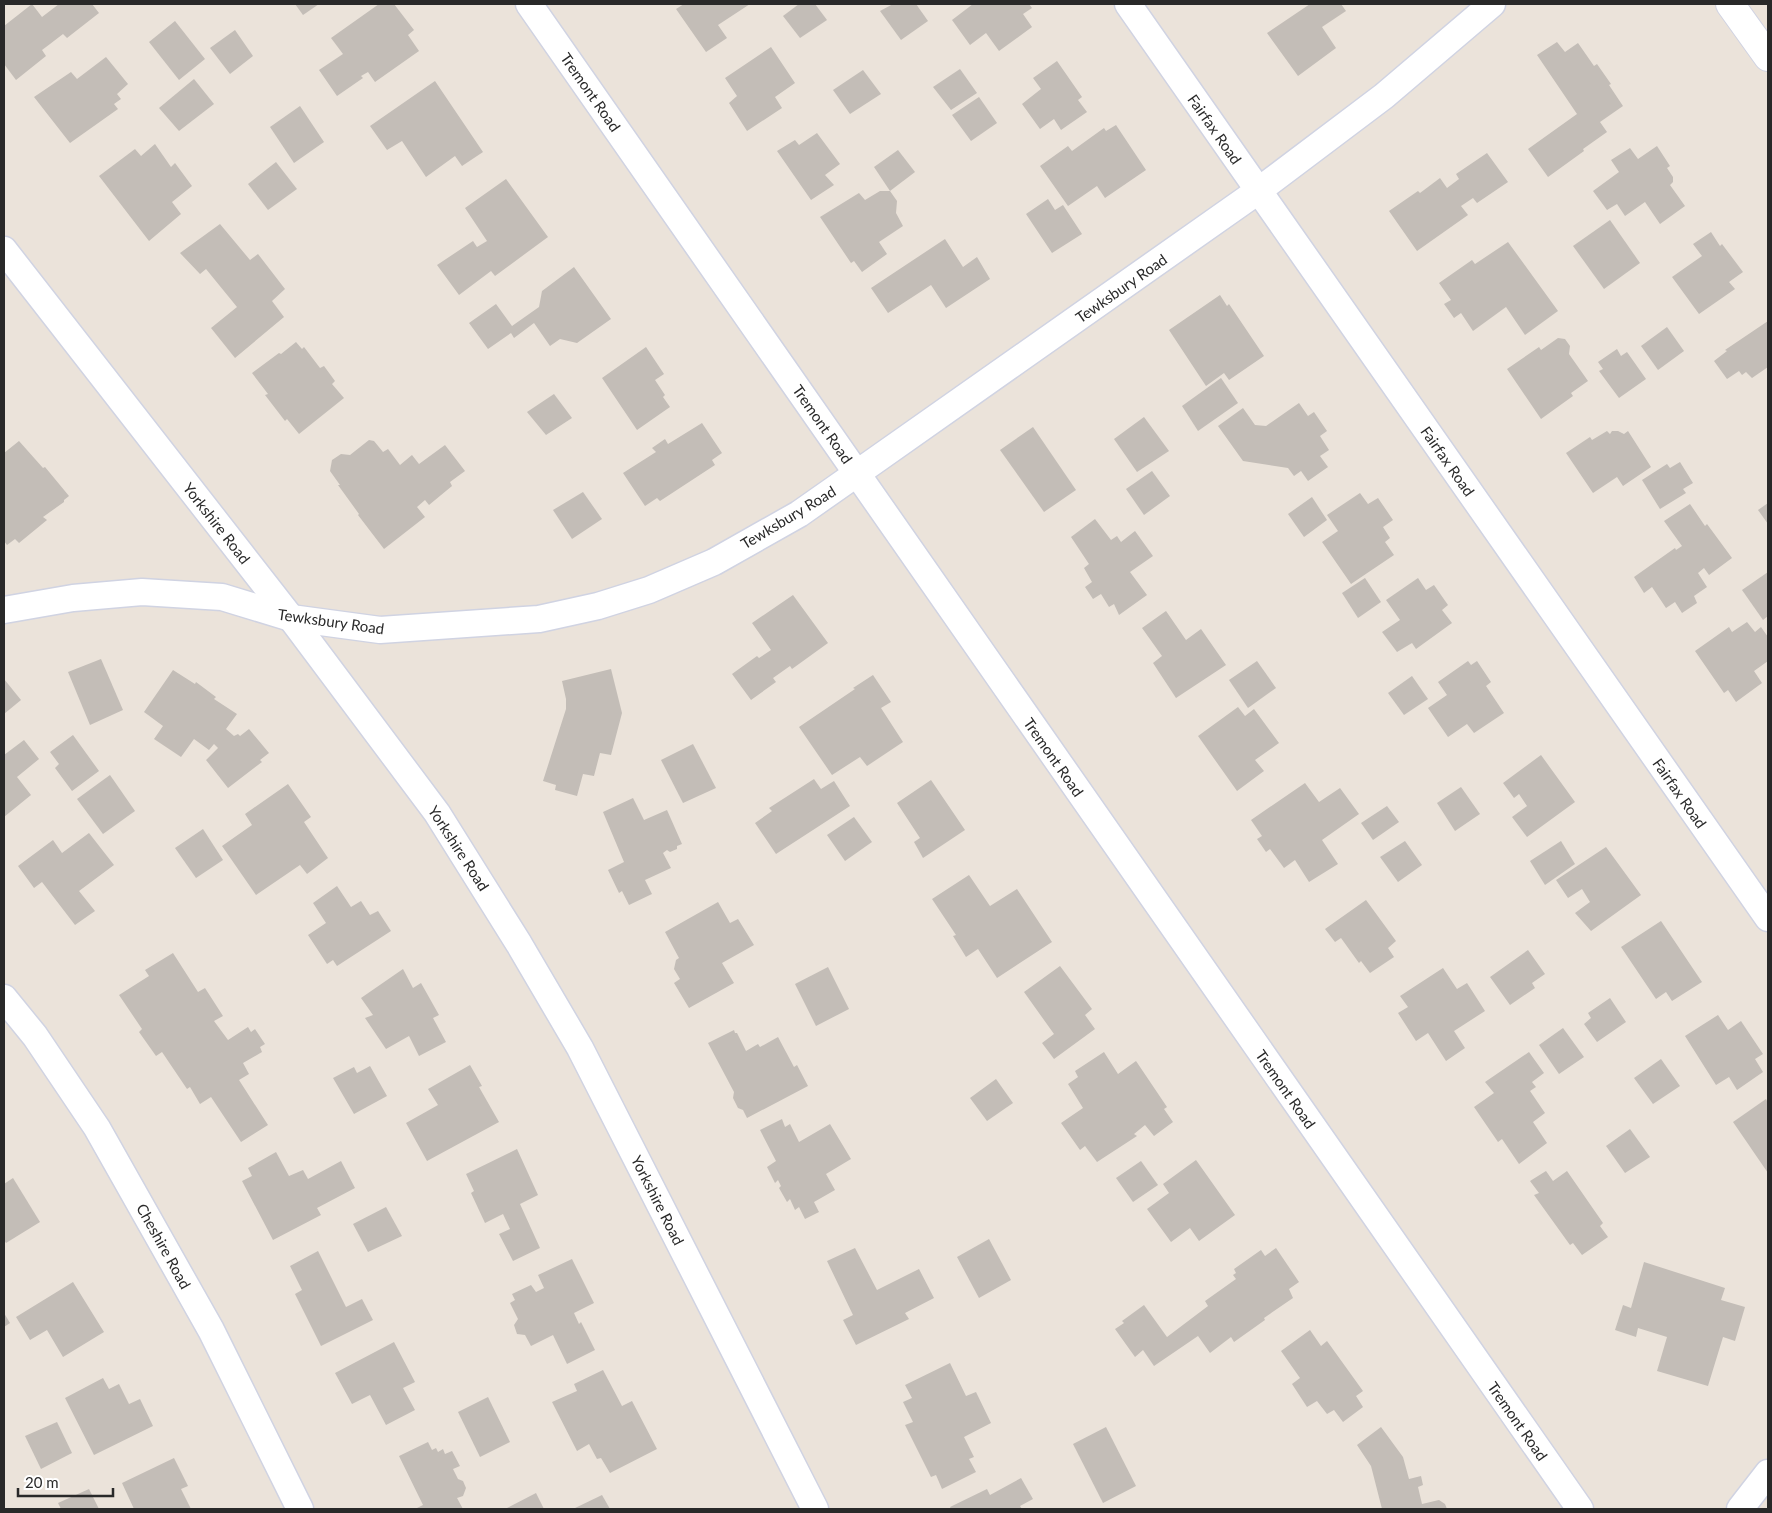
<svg xmlns="http://www.w3.org/2000/svg" width="1772" height="1513" font-family="Lato,sans-serif">
<style>
.building{fill:#c3bdb7}
.lines{fill:none;stroke-linecap:round;stroke-linejoin:round}
.street-casing{stroke:#d0d3e2;stroke-width:29}
.secondary-casing{stroke:#d0d3e2;stroke-width:30}
.street{stroke:#fff;stroke-width:26}
.secondary{stroke:#fff;stroke-width:28}
.labels{text-anchor:middle;dominant-baseline:central;stroke-width:5;stroke-linejoin:round;paint-order:stroke}
.street-label{font-size:15px;fill:#292929;stroke:#fff}
</style>
<rect width="100%" height="100%" fill="#ebe3da"/>
<g class="building">
<polygon points="32,4 42,17 59,4 92,4 99,13 67,38 63,34 50,44 42,50 46,56 16,80 4,64 4,26"/>
<polygon points="295,4 319,4 303,15"/>
<polygon points="379,4 394,4 414,30 408,35 419,51 375,82 368,72 361,76 363,78 337,96 319,70 343,54 331,38"/>
<polygon points="684,4 750,4 718,25 727,38 706,52 676,9"/>
<polygon points="799,4 815,4 827,20 800,38 783,16"/>
<polygon points="893,4 916,4 928,21 901,40 880,11"/>
<polygon points="973,4 1029,4 1032,8 1023,14 1032,27 999,51 986,33 970,45 952,20"/>
<polygon points="1310,4 1341,4 1346,11 1322,27 1336,48 1298,76 1267,33"/>
<polygon points="175,21 205,59 179,80 149,42"/>
<polygon points="235,30 253,56 230,74 210,48"/>
<polygon points="1557,42 1565,52 1578,43 1594,66 1597,64 1611,84 1609,85 1623,106 1600,122 1607,132 1583,149 1584,151 1548,177 1528,149 1577,114 1537,55"/>
<polygon points="771,47 795,83 775,97 782,108 747,131 729,103 737,96 725,78"/>
<polygon points="106,57 128,84 117,94 121,99 114,104 118,109 70,143 34,97 71,72 77,79"/>
<polygon points="1057,61 1082,97 1078,100 1087,112 1061,130 1054,119 1040,129 1022,104 1041,89 1033,78"/>
<polygon points="960,69 977,93 951,110 933,87"/>
<polygon points="863,70 881,94 850,114 833,90"/>
<polygon points="194,79 214,104 179,131 159,108"/>
<polygon points="435,81 483,152 462,166 455,156 426,177 402,141 387,150 370,126"/>
<polygon points="979,97 997,123 971,141 952,115"/>
<polygon points="300,106 324,142 294,163 270,127"/>
<polygon points="1116,125 1146,170 1105,198 1097,186 1068,206 1040,166 1068,146 1072,151 1104,128 1106,131"/>
<polygon points="817,133 840,164 825,175 834,185 811,200 777,151 795,140 799,145"/>
<polygon points="155,144 171,167 175,163 192,186 172,202 181,214 149,241 99,176 135,149 141,156"/>
<polygon points="1657,146 1670,166 1667,168 1673,177 1673,182 1670,185 1685,206 1660,224 1645,202 1625,216 1617,204 1607,210 1593,191 1619,172 1611,160 1630,148 1638,159"/>
<polygon points="898,150 915,172 890,191 874,167"/>
<polygon points="1487,153 1508,182 1477,203 1473,198 1461,206 1468,215 1417,251 1389,211 1418,191 1420,193 1440,178 1447,188 1459,179 1456,174"/>
<polygon points="276,162 297,189 268,210 248,184"/>
<polygon points="506,179 548,237 495,276 491,271 459,295 437,265 473,241 477,247 487,241 465,208"/>
<polygon points="880,191 890,191 897,201 896,213 903,226 879,242 887,254 862,272 854,261 851,263 820,217 859,193 865,200"/>
<polygon points="1048,199 1055,210 1063,205 1082,234 1052,253 1026,214"/>
<polygon points="1610,220 1640,263 1604,289 1573,246"/>
<polygon points="220,224 250,260 258,254 285,289 272,301 284,317 235,358 211,328 237,307 206,269 200,274 180,253"/>
<polygon points="1711,232 1720,246 1722,244 1743,272 1729,282 1735,289 1699,314 1672,277 1702,256 1693,244"/>
<polygon points="945,239 963,267 977,257 990,279 946,308 931,285 888,313 871,288"/>
<polygon points="1508,242 1558,311 1525,335 1506,307 1473,331 1461,313 1454,318 1444,304 1451,300 1439,283 1472,260 1475,264"/>
<polygon points="574,267 611,319 577,343 560,339 550,346 534,323 514,338 511,333 488,349 469,323 496,304 512,326 539,307 542,291"/>
<polygon points="1220,295 1227,306 1229,304 1264,356 1229,380 1224,373 1206,386 1169,330"/>
<polygon points="1768,321 1768,367 1752,378 1746,372 1742,375 1739,371 1727,379 1714,361 1727,351 1725,350"/>
<polygon points="1667,327 1684,351 1658,370 1641,346"/>
<polygon points="1558,338 1565,339 1570,346 1569,354 1588,381 1571,393 1573,396 1541,419 1507,369 1539,347 1541,350"/>
<polygon points="296,342 302,349 304,347 320,368 324,366 335,381 332,384 344,398 299,434 287,419 285,421 265,395 268,394 252,373 279,353 281,354"/>
<polygon points="646,347 664,374 655,380 665,395 663,397 670,407 637,430 602,378"/>
<polygon points="1617,349 1621,356 1627,352 1646,379 1619,398 1599,371 1603,369 1598,362"/>
<polygon points="1221,378 1238,403 1198,431 1182,406"/>
<polygon points="554,394 572,418 546,435 527,412"/>
<polygon points="1299,403 1308,416 1314,412 1327,431 1320,436 1329,450 1320,456 1328,467 1308,481 1301,471 1294,476 1288,468 1243,461 1218,426 1243,408 1255,425 1266,426"/>
<polygon points="1144,417 1169,451 1137,472 1114,439"/>
<polygon points="702,423 722,453 712,460 715,465 660,501 657,498 645,506 623,473 656,452 652,448 665,439 668,444"/>
<polygon points="1033,427 1076,490 1044,512 1000,450"/>
<polygon points="1607,431 1610,434 1612,431 1618,431 1624,434 1628,431 1651,467 1623,486 1617,477 1593,493 1566,453 1590,437 1592,440"/>
<polygon points="369,440 374,441 383,452 388,449 400,465 412,455 419,464 445,445 465,471 450,482 452,486 429,505 425,500 417,507 425,517 384,549 358,515 359,514 338,485 340,485 330,471 332,460 341,454 350,455"/>
<polygon points="19,441 43,468 45,467 69,496 64,500 64,502 43,517 47,520 19,543 15,539 7,545 4,541 4,453"/>
<polygon points="1680,462 1693,483 1683,489 1686,493 1660,509 1642,480 1667,464 1670,468"/>
<polygon points="1152,471 1170,496 1144,515 1126,489"/>
<polygon points="583,492 602,519 572,539 553,510"/>
<polygon points="1360,493 1368,504 1378,498 1393,520 1383,527 1390,538 1385,542 1394,555 1351,584 1322,542 1338,531 1327,515"/>
<polygon points="1312,497 1327,520 1304,537 1288,514"/>
<polygon points="1768,503 1768,524 1758,510"/>
<polygon points="1690,504 1705,526 1707,524 1732,558 1709,575 1704,568 1698,573 1707,587 1694,596 1697,603 1682,613 1675,602 1666,608 1652,587 1644,593 1634,577 1675,548 1676,550 1682,546 1664,521"/>
<polygon points="1095,519 1111,540 1117,536 1121,542 1135,531 1153,556 1130,572 1147,595 1119,615 1114,604 1109,607 1101,594 1093,599 1085,587 1092,582 1084,568 1089,564 1071,537"/>
<polygon points="1768,572 1768,616 1763,620 1742,590"/>
<polygon points="1365,578 1381,602 1358,618 1342,593"/>
<polygon points="1418,578 1426,590 1434,585 1448,605 1442,610 1452,623 1416,649 1412,643 1397,652 1382,632 1400,620 1386,600"/>
<polygon points="793,595 828,643 792,669 790,666 773,678 776,682 751,700 732,674 757,656 759,658 771,650 752,623"/>
<polygon points="1166,611 1186,640 1201,629 1226,665 1176,698 1153,663 1162,656 1142,628"/>
<polygon points="1747,622 1755,632 1761,627 1768,637 1768,661 1754,671 1762,683 1736,702 1728,690 1724,693 1695,651 1729,627 1732,632"/>
<polygon points="101,659 123,710 90,725 68,672"/>
<polygon points="1257,661 1276,688 1248,708 1229,680"/>
<polygon points="1468,661 1471,665 1477,661 1491,682 1486,686 1504,713 1474,733 1467,724 1448,737 1428,708 1447,695 1438,682"/>
<polygon points="611,669 622,713 611,755 600,753 594,776 583,774 577,796 555,790 556,785 543,781 566,709 566,699 562,681"/>
<polygon points="173,670 195,684 196,682 216,697 214,699 237,714 226,729 234,736 238,734 240,736 249,729 269,753 260,760 262,762 228,788 206,760 218,748 214,744 209,750 194,739 181,757 154,739 163,726 144,712"/>
<polygon points="873,675 891,702 881,708 903,742 867,766 860,757 832,775 799,727 855,689 853,688"/>
<polygon points="1412,676 1428,699 1404,715 1388,693"/>
<polygon points="4,679 21,700 4,714"/>
<polygon points="1238,707 1245,716 1254,709 1279,743 1255,760 1264,771 1237,791 1198,736"/>
<polygon points="73,735 99,771 72,791 55,768 59,764 50,752"/>
<polygon points="24,740 39,759 17,777 31,795 4,817 4,755"/>
<polygon points="693,744 716,788 683,803 661,760"/>
<polygon points="1541,755 1575,802 1527,837 1512,817 1527,806 1519,794 1514,798 1503,783"/>
<polygon points="110,775 135,811 103,834 77,799"/>
<polygon points="814,779 821,789 834,781 850,806 776,854 755,823 772,811 769,808"/>
<polygon points="931,780 965,830 923,858 914,842 920,838 897,803"/>
<polygon points="1305,783 1319,802 1340,788 1359,814 1322,840 1338,864 1309,882 1295,860 1284,868 1270,849 1266,852 1257,839 1262,836 1251,820"/>
<polygon points="288,784 311,817 304,822 328,858 307,874 300,865 256,895 222,846 252,825 245,814"/>
<polygon points="1461,787 1480,814 1455,831 1437,803"/>
<polygon points="633,798 644,820 667,810 682,844 677,846 677,849 670,852 667,850 663,853 671,868 645,880 652,894 629,905 622,891 619,893 608,870 624,862 603,812"/>
<polygon points="1387,806 1399,822 1373,840 1361,823"/>
<polygon points="854,817 872,842 845,861 827,835"/>
<polygon points="203,829 223,860 196,878 175,848"/>
<polygon points="89,833 114,865 79,891 95,911 75,925 42,882 34,888 18,866 53,840 62,853"/>
<polygon points="1405,841 1422,865 1398,882 1380,857"/>
<polygon points="1561,841 1575,864 1545,885 1530,861"/>
<polygon points="1606,847 1641,895 1591,931 1575,913 1590,902 1582,889 1568,898 1556,880"/>
<polygon points="969,875 990,906 1017,889 1052,942 997,978 978,949 966,957 953,936 956,935 932,899"/>
<polygon points="337,886 351,907 361,901 370,915 378,911 391,931 337,966 333,960 327,964 308,935 326,923 313,903"/>
<polygon points="1366,900 1396,941 1388,948 1394,957 1370,973 1361,961 1359,963 1341,938 1335,942 1325,929"/>
<polygon points="718,902 730,923 738,919 754,945 722,963 734,983 689,1008 674,983 680,979 674,969 676,960 679,958 665,932"/>
<polygon points="1661,921 1702,982 1672,1001 1666,992 1656,999 1621,947"/>
<polygon points="1528,950 1545,974 1532,983 1535,988 1510,1005 1490,977"/>
<polygon points="173,953 198,992 205,988 223,1016 214,1021 228,1040 248,1027 251,1032 255,1029 265,1044 260,1047 262,1052 243,1063 249,1074 239,1080 268,1125 241,1142 211,1097 200,1104 190,1087 187,1089 162,1052 156,1056 139,1032 142,1029 119,995 149,976 145,970"/>
<polygon points="1060,966 1092,1009 1085,1015 1095,1029 1054,1059 1042,1043 1054,1034 1024,992"/>
<polygon points="828,967 849,1009 816,1026 795,984"/>
<polygon points="1443,968 1457,989 1467,983 1485,1011 1454,1031 1465,1048 1446,1061 1428,1033 1416,1041 1398,1013 1408,1007 1400,996"/>
<polygon points="403,969 413,988 421,983 439,1015 433,1018 446,1042 419,1056 409,1036 386,1049 365,1018 373,1015 361,998"/>
<polygon points="1610,998 1626,1022 1597,1042 1584,1024 1591,1018 1588,1013"/>
<polygon points="1718,1015 1728,1030 1741,1021 1763,1054 1755,1059 1763,1072 1737,1090 1729,1077 1716,1085 1685,1036"/>
<polygon points="1563,1028 1584,1057 1559,1074 1539,1045"/>
<polygon points="734,1030 735,1033 737,1033 746,1051 758,1044 760,1047 778,1037 794,1067 797,1065 808,1086 747,1118 743,1110 738,1108 733,1098 734,1092 708,1043"/>
<polygon points="1104,1052 1118,1074 1136,1061 1167,1107 1164,1109 1173,1122 1154,1136 1145,1125 1134,1134 1137,1136 1097,1162 1085,1146 1080,1150 1061,1123 1083,1108 1068,1084 1078,1077 1075,1071"/>
<polygon points="1529,1052 1544,1073 1532,1082 1536,1087 1530,1091 1545,1113 1533,1122 1547,1143 1519,1164 1502,1139 1498,1142 1474,1107 1494,1093 1485,1082"/>
<polygon points="1661,1059 1680,1086 1653,1104 1634,1078"/>
<polygon points="470,1065 482,1086 479,1087 499,1122 427,1161 406,1123 438,1105 428,1089"/>
<polygon points="370,1066 387,1096 354,1114 333,1078 354,1067 357,1073"/>
<polygon points="996,1079 1013,1103 987,1121 970,1098"/>
<polygon points="1766,1099 1768,1103 1768,1173 1733,1122"/>
<polygon points="782,1119 785,1127 790,1124 799,1142 830,1124 851,1159 826,1174 835,1190 814,1202 819,1212 805,1219 799,1207 795,1210 790,1199 787,1202 779,1188 781,1186 778,1180 775,1183 767,1167 776,1161 760,1130"/>
<polygon points="1630,1129 1650,1157 1625,1173 1606,1146"/>
<polygon points="517,1149 538,1195 520,1204 540,1248 513,1261 499,1234 510,1229 503,1214 485,1223 471,1193 474,1191 466,1174"/>
<polygon points="276,1152 289,1176 303,1170 308,1179 341,1161 355,1188 317,1208 321,1215 273,1240 242,1181 252,1176 248,1168"/>
<polygon points="1196,1160 1235,1215 1199,1241 1190,1228 1171,1242 1147,1209 1169,1193 1163,1184"/>
<polygon points="1141,1161 1158,1185 1133,1202 1116,1178"/>
<polygon points="1546,1171 1553,1181 1567,1171 1603,1223 1600,1226 1608,1237 1582,1255 1573,1243 1570,1245 1534,1195 1539,1193 1530,1181"/>
<polygon points="13,1178 40,1222 6,1243 4,1240 4,1184"/>
<polygon points="386,1207 402,1236 368,1252 353,1224"/>
<polygon points="989,1239 1011,1280 979,1298 957,1257"/>
<polygon points="855,1248 877,1290 919,1269 934,1298 905,1313 909,1319 856,1345 843,1320 853,1315 827,1261"/>
<polygon points="1276,1248 1299,1282 1289,1289 1293,1298 1264,1318 1265,1320 1234,1342 1231,1337 1210,1353 1198,1336 1154,1366 1143,1350 1135,1357 1115,1329 1124,1323 1122,1321 1144,1305 1167,1337 1208,1306 1205,1301 1236,1279 1233,1275 1236,1273 1234,1269 1261,1250 1265,1256"/>
<polygon points="318,1251 346,1307 362,1299 373,1320 321,1346 295,1294 302,1290 290,1266"/>
<polygon points="572,1259 594,1303 574,1313 579,1324 581,1322 595,1350 567,1364 553,1335 531,1346 525,1335 517,1334 514,1325 518,1319 510,1303 515,1300 512,1294 531,1285 536,1292 544,1288 538,1275"/>
<polygon points="1644,1262 1725,1288 1721,1300 1745,1307 1735,1341 1723,1337 1708,1386 1657,1371 1667,1337 1638,1328 1636,1337 1615,1330 1623,1305 1631,1308"/>
<polygon points="73,1282 104,1332 63,1357 47,1330 30,1340 16,1317"/>
<polygon points="4,1313 10,1323 4,1327"/>
<polygon points="1310,1330 1321,1346 1327,1341 1363,1391 1356,1396 1363,1407 1343,1422 1334,1410 1327,1414 1317,1401 1307,1407 1292,1384 1300,1378 1281,1351"/>
<polygon points="394,1342 415,1382 403,1388 415,1410 386,1425 370,1395 352,1404 335,1373"/>
<polygon points="950,1363 966,1396 976,1392 991,1423 964,1437 974,1457 969,1459 976,1472 942,1489 936,1475 931,1477 905,1425 913,1422 903,1402 912,1398 905,1385"/>
<polygon points="603,1370 622,1406 632,1401 657,1449 610,1473 601,1458 597,1459 589,1444 577,1451 552,1402 577,1391 574,1384"/>
<polygon points="103,1378 109,1389 119,1384 129,1404 140,1399 153,1426 94,1455 65,1398"/>
<polygon points="488,1397 510,1442 480,1457 458,1412"/>
<polygon points="57,1422 72,1453 41,1469 25,1436"/>
<polygon points="1106,1427 1136,1486 1103,1503 1073,1444"/>
<polygon points="1381,1427 1403,1457 1409,1479 1421,1476 1423,1485 1418,1487 1422,1504 1439,1500 1445,1504 1447,1509 1382,1509 1371,1466 1357,1445"/>
<polygon points="428,1442 432,1450 436,1448 438,1452 443,1449 445,1454 452,1451 460,1466 453,1469 458,1479 463,1481 466,1488 463,1496 457,1498 463,1509 415,1509 423,1505 399,1456"/>
<polygon points="174,1458 188,1486 181,1489 191,1509 134,1509 122,1483"/>
<polygon points="1021,1478 1033,1499 1020,1506 1022,1509 951,1509 950,1507 987,1489 990,1495"/>
<polygon points="89,1489 99,1509 61,1509 58,1503"/>
<polygon points="536,1493 544,1509 507,1509 507,1508"/>
<polygon points="602,1495 610,1509 573,1509"/>
</g>
<g class="lines">
<g class="street-casing">
<g id="street">
<polyline points="529,4 1580,1509"/>
<polyline points="1128,4 1768,918"/>
<polyline points="4,250 291,618 437,813 519,944 580,1048 815,1509"/>
<polyline points="4,610 73,598 142,592 222,597 291,618 380,630 539,619 598,606 649,590 714,562 799,514 856,474 1258,191 1384,96 1492,4"/>
<polyline points="4,998 35,1036 97,1128 211,1330 300,1509"/>
<polyline points="1740,1509 1768,1473"/>
</g>
</g>
<g class="secondary-casing">
<polyline id="secondary" points="1730,4 1768,57"/>
</g>
<use href="#street" class="street"/>
<use href="#secondary" class="secondary"/>
</g>
<g class="labels">
<g class="street-label">
<text transform="translate(591 92) rotate(55)">Tremont Road</text>
<text transform="translate(1215 129) rotate(55)">Fairfax Road</text>
<text transform="translate(1121 288) rotate(-35)">Tewksbury Road</text>
<text transform="translate(823 424) rotate(55)">Tremont Road</text>
<text transform="translate(1448 461) rotate(55)">Fairfax Road</text>
<text transform="translate(788 517) rotate(-31)">Tewksbury Road</text>
<text transform="translate(217 523) rotate(52)">Yorkshire Road</text>
<text transform="translate(331 621) rotate(8)">Tewksbury Road</text>
<text transform="translate(1054 757) rotate(55)">Tremont Road</text>
<text transform="translate(1680 793) rotate(55)">Fairfax Road</text>
<text transform="translate(459 848) rotate(57)">Yorkshire Road</text>
<text transform="translate(1286 1089) rotate(55)">Tremont Road</text>
<text transform="translate(658 1200) rotate(63)">Yorkshire Road</text>
<text transform="translate(164 1246) rotate(61)">Cheshire Road</text>
<text transform="translate(1518 1421) rotate(55)">Tremont Road</text>
</g>
</g>
<rect width="1772" height="1513" fill="none" stroke="#292929" stroke-width="10"/>
<path d="M18 1488v8h95v-8" fill="none" stroke="#292929" stroke-width="2.5"/>
<text x="25" y="1488" font-size="15" fill="#292929" stroke="#ffffff" stroke-width="4" paint-order="stroke">20 m</text>
</svg>
